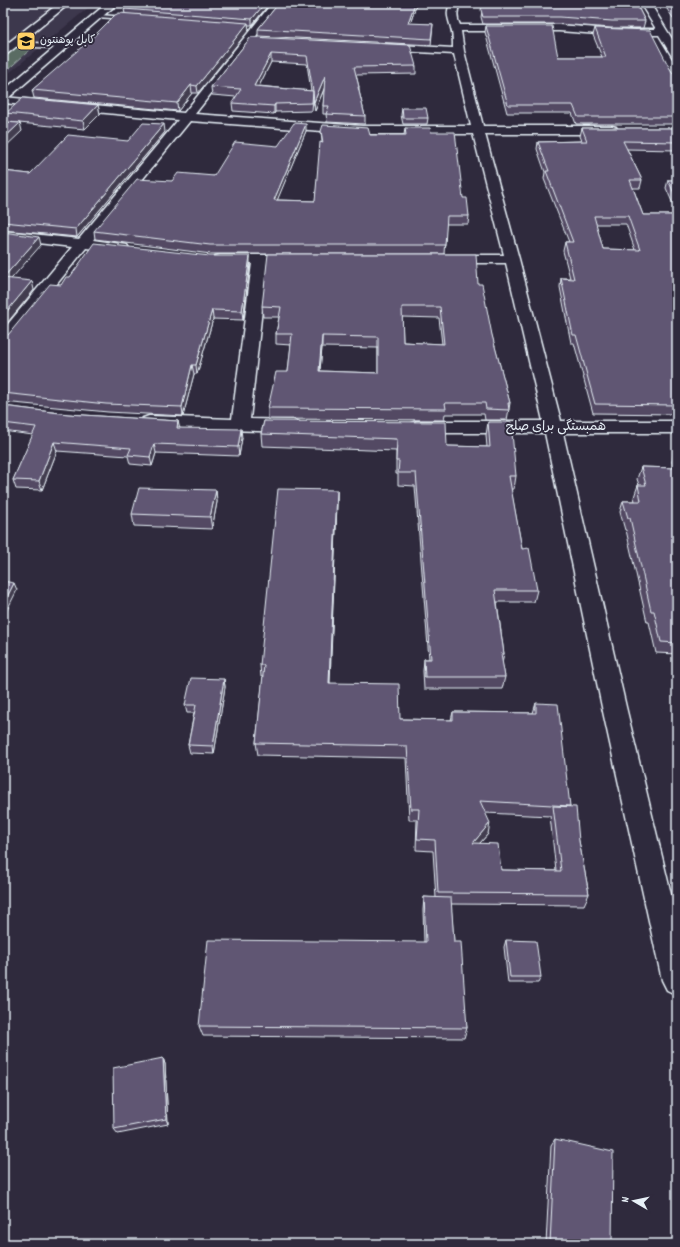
<svg xmlns="http://www.w3.org/2000/svg" width="680" height="1247" font-family="Dekko,'Playpen Sans Arabic',sans-serif">
<style>
.built{fill:#3e374d}
.green{fill:#5a6c64;stroke:#a1aeae}
.lines{fill:none;stroke-linecap:round;stroke-linejoin:round}
.lane-casing{stroke:#e8f1f8;stroke-width:3}
.street-casing{stroke:#e8f1f8;stroke-width:3}
.highway-casing{stroke:#e8f1f8;stroke-width:3}
.lane{fill:#2f2a3d;fill-rule:evenodd}
.street{fill:#2f2a3d;fill-rule:evenodd}
.highway{fill:#2f2a3d;fill-rule:evenodd}
.wall{fill:#534a63;stroke:#e8f1f8;fill-rule:evenodd}
.shaded-wall{fill:#433c50;stroke:#e8f1f8}
.building{fill:#605673;stroke:#e8f1f8;fill-rule:evenodd}
.labels{text-anchor:middle;dominant-baseline:central;stroke-width:4;stroke-linejoin:round;paint-order:stroke}
.far-poi-label{font-size:11px;fill:#e8f1f8;stroke:#2f2a3d;text-anchor:start}
.street-label{font-size:13px;fill:#e8f1f8;stroke:#2f2a3d}
</style>
<rect width="100%" height="100%" fill="#2f2a3d"/>
<filter id="ink" filterUnits="userSpaceOnUse"><feTurbulence type="fractalNoise" baseFrequency=".025" numOctaves="2"/><feDisplacementMap in="SourceGraphic" scale="8" xChannelSelector="R" yChannelSelector="G"/><feConvolveMatrix kernelMatrix="1 2 1 2 8 2 1 2 1" color-interpolation-filters="sRGB"/></filter>
<g filter="url(#ink)">
<polygon class="built" points="3,3 94,3 3,78"/>
<polygon class="green" points="3,46 33,47 3,74"/>
<g class="lines">
<g class="lane-casing">
<g id="lane">
<polygon points="98,15 128,17 130,18 128,19 96,17"/>
<polygon points="3,42 62,44 65,46 62,48 3,46"/>
</g>
</g>
<g class="street-casing">
<g id="street">
<polygon points="59,3 70,3 7,54 3,55 3,47"/>
<path d="M272 3H282L195 114 362 126H471L454 54 381 50 376 47 381 44 453 48C453 41 453 34 451 28 448 16 446 15 450 3H460C457 11 456 17 460 25H559L611 29H656L640 3H650L677 47V59L673 58 659 35H611L559 31H461L464 51 483 126H612L616 127 618 130 616 133 612 134H485L519 259 561 421H677V433H563L626 707 677 919V995L667 990 662 980 602 707 545 433H417L411 431 408 427 411 423 417 421H543L506 263H446L441 262 439 259 441 256 446 255H504L473 134H362L190 121 93 240 127 245 129 248 127 251 122 252 86 248 9 343 3 345V330L72 247 3 239V231L79 239 178 120 3 103V97L184 113Z"/>
<polygon points="220,255 297,255 302,256 304,259 302,262 267,263 250,419 293,420 299,422 302,426 299,430 293,432 149,428 143,426 140,422 143,418 149,416 232,419 252,263 215,262 213,259 215,256"/>
</g>
</g>
<g class="highway-casing">
<polygon id="highway" points="107,3 118,3 7,99 3,100 3,91"/>
</g>
<use href="#lane" class="lane"/>
<use href="#street" class="street"/>
<use href="#highway" class="highway"/>
</g>
<g class="wall">
<polygon points="131,3 270,3 252,25 248,25 249,30 198,93 192,93 178,111 34,98 32,90 125,14 124,9"/>
<polygon points="279,3 417,3 410,24 433,24 431,45 258,36 258,29"/>
<polygon points="482,3 636,3 645,21 643,28 611,28 559,24 483,24 481,17 483,5 481,5"/>
<polygon points="663,3 677,3 677,24"/>
<polygon points="486,26 558,57 602,57 593,35 595,28 669,67 677,80 677,124 576,124 572,113 507,113 485,32"/>
<path d="M251 37 416 66V74L356 75 359 87V91L365 116V124L327 122 326 114H323V106L325 87 315 111 313 99 312 111 275 112 274 114 233 111 232 103 236 97 212 95 211 87ZM271 62 307 64 311 91 259 86Z"/>
<polygon points="98,105 100,114 85,129 8,122 6,113"/>
<polygon points="402,108 428,118 427,124 403,124 401,115"/>
<polygon points="405,128 431,132 463,198 469,216 468,224 446,224 444,254 211,254 95,239 94,231 172,181 214,176 278,146 306,131 277,200 315,201 322,142 321,131 370,135 404,135"/>
<path d="M582 128H677V152L676 150 627 149 642 180 640 188H633L643 215H677V414L593 413 574 343H571L560 287 561 278H570L563 251 565 242H569L544 179 545 172 537 149 538 142 582 141 580 136ZM596 224H626L635 250 603 249Z"/>
<polygon points="165,132 77,237 3,230 3,171 30,174 128,141"/>
<polygon points="668,180 677,180 677,213 666,188"/>
<polygon points="250,264 243,320 213,319 197,374 194,374 183,416 108,412 3,402 3,336 8,335 61,285 70,277"/>
<path d="M478 284 510 403 507 420H485L484 414H445L444 420 268 419V408L288 372 291 345 276 344V334L279 317H263L262 306ZM402 317 439 318 442 344 403 342ZM322 347 378 348V373L320 371Z"/>
<polygon points="3,406 68,414 178,421 179,428 242,438 239,456 156,453 152,466 130,464 128,456 57,451 42,490 16,489 13,480 33,435 3,431"/>
<polygon points="264,421 447,446 487,447 486,435 488,422 516,476 514,489 511,489 522,549 537,590 534,602 497,602 504,654 502,662 505,677 502,689 424,689 423,671 424,659 429,659 415,486 398,485 398,474 396,474 396,451 262,446 261,434"/>
<polygon points="674,453 677,453 677,654 656,653 649,622 647,622 626,530 625,530 620,512 623,501 635,501 634,497 638,485 639,485 637,479 641,467 674,468 672,462"/>
<polygon points="216,490 217,502 212,529 134,526 132,514"/>
<path d="M337 490V503L330 683 400 719 451 720 453 712 533 713 536 703 570 806 569 807 579 841 589 894 584 905 451 904 454 942 467 1028 464 1038 203 1036 199 1026 424 942 423 910 424 897 436 898 433 851 416 850 417 820H409L406 758 258 755 256 743 263 677H261L260 665ZM485 813 550 816 556 871 501 870 480 843 488 834Z"/>
<polygon points="224,679 225,687 214,754 190,753 188,745 194,713 187,713 185,705"/>
<polygon points="506,940 541,977 538,983 508,983 504,947"/>
<polygon points="163,1058 165,1064 168,1124 118,1134 114,1129"/>
<polygon points="555,1139 612,1244 546,1244 551,1145"/>
</g>
<g class="shaded-wall">
<polygon points="265,3 270,3 252,25 252,19"/>
<polygon points="415,3 417,3 408,30 408,23"/>
<polygon points="248,23 249,30 198,93 197,86"/>
<polygon points="271,54 271,62 255,94 254,86"/>
<polygon points="325,76 326,84 315,111 314,102"/>
<polygon points="191,85 192,93 178,111 177,103"/>
<polygon points="275,104 275,112 274,114 274,106"/>
<polygon points="98,105 100,114 85,129 83,121"/>
<polygon points="20,123 22,131 3,149 3,139"/>
<polygon points="164,124 165,132 77,237 76,229"/>
<polygon points="306,124 306,131 274,208 274,200"/>
<polygon points="39,237 41,245 5,286 3,278"/>
<polygon points="250,256 250,264 243,320 242,311"/>
<polygon points="32,281 34,290 3,328 3,316"/>
<polygon points="212,310 213,319 197,374 196,365"/>
<polygon points="322,336 322,347 319,382 319,371"/>
<polygon points="192,365 194,374 183,416 182,407"/>
<polygon points="178,421 180,430 177,428"/>
<polygon points="241,429 242,438 239,456 238,447"/>
<polygon points="54,442 57,451 42,490 39,481"/>
<polygon points="154,444 156,453 152,466 150,457"/>
<polygon points="216,490 217,502 212,529 210,517"/>
<polygon points="337,490 337,503 329,695 329,683"/>
<polygon points="14,583 17,590 3,618 3,605"/>
<polygon points="224,679 225,687 214,754 213,746"/>
<polygon points="490,823 488,834 470,854 473,843"/>
<polygon points="163,1058 165,1064 168,1124 166,1119"/>
</g>
<g class="building">
<polygon points="131,3 265,3 252,19 124,9"/>
<polygon points="279,3 415,3 408,23 433,24 431,39 258,29"/>
<polygon points="483,3 636,3 645,21 612,21 560,17 483,17 481,10"/>
<polygon points="669,3 677,3 677,15"/>
<polygon points="119,13 248,23 197,86 191,85 177,103 32,90 92,38 115,15"/>
<polygon points="486,26 552,26 558,57 606,57 595,28 650,30 669,67 677,80 677,117 578,117 573,105 508,105"/>
<path d="M251 37 410 45 416 66 354 67 359 87H358L365 116 326 114 329 106H323L325 76 314 102 313 91 312 103 275 104 274 106 232 103 241 89 211 87ZM271 54 307 56 313 91 254 86Z"/>
<polygon points="23,98 98,105 83,121 6,113"/>
<polygon points="402,108 426,108 428,118 403,118"/>
<polygon points="3,122 20,123 3,139"/>
<polygon points="143,123 164,124 76,229 3,222 3,171 30,174 68,135 128,141"/>
<polygon points="294,123 306,124 274,200 315,201 320,142 323,143 321,131 323,125 368,128 370,135 406,135 405,128 430,128 431,132 455,132 463,198 467,198 469,216 447,216 445,245 210,245 94,231 137,179 172,181 178,173 214,176 235,142 278,146"/>
<path d="M582 128H677V142L623 141 642 180H630L643 215H677V405L595 404 576 335H573L561 278 574 279 565 242H573L546 171H549L538 142 587 141ZM594 216H628L640 250 603 249Z"/>
<polygon points="668,180 677,180 677,200"/>
<polygon points="3,232 39,237 3,278"/>
<polygon points="94,243 210,256 250,256 242,311 212,310 196,365 192,365 182,407 106,404 3,393 3,336 8,335 50,284 61,285 66,277 70,277"/>
<path d="M268 254H476L478 284H482L492 335 510 403H508L509 410 486 409 485 403H445L446 409 268 408 276 372H288L292 334H276L281 307 262 306ZM402 307H440L444 344 403 342ZM322 336 378 337V373L319 371Z"/>
<polygon points="3,278 32,281 3,316"/>
<polygon points="3,406 68,414 178,421 177,428 241,429 238,447 154,444 150,457 128,455 131,448 54,442 39,481 13,480 36,427 3,423"/>
<polygon points="264,421 446,422 447,446 490,447 488,422 511,422 516,476 509,476 522,549 529,548 537,590 495,590 504,654 501,654 505,677 425,677 424,659 431,659 416,473 398,473 399,461 396,461 397,439 261,434"/>
<polygon points="674,453 677,453 677,462"/>
<polygon points="641,467 675,468 677,476 677,643 661,642 654,611 651,611 630,518 628,518 623,501 641,501 638,485 646,485"/>
<polygon points="139,488 216,490 210,517 132,514"/>
<polygon points="278,489 337,490 329,683 399,684 400,719 453,720 453,712 536,713 536,703 558,704 570,806 480,801 490,823 473,843 498,844 501,870 561,871 553,806 576,807 579,841 589,894 438,893 435,840 417,839 419,809 411,809 407,746 256,743 264,665 260,665"/>
<polygon points="3,581 14,583 3,605"/>
<polygon points="191,678 224,679 213,746 188,745 196,705 185,705"/>
<polygon points="424,897 451,898 454,942 461,942 467,1028 199,1026 208,940 426,942"/>
<polygon points="506,940 536,941 541,977 510,977"/>
<polygon points="163,1058 166,1119 114,1129 113,1068"/>
<polygon points="555,1139 613,1152 612,1244 550,1244"/>
</g>
</g>
<defs>
<g id="university-square" transform="scale(1)"><rect x="-9" y="-9" width="18" height="18" rx="4" fill="#ffd166" stroke="#2f2a3d"/><path d="M0-5L7-2L0 1L-7-2ZM-4 1L0 2.5L4 1V4Q0 6-4 4Z" fill="#111"/></g>
</defs>
<g fill-rule="evenodd">
<use href="#university-square" x="26" y="41"/>
</g>
<g class="labels">
<g class="far-poi-label">
<text x="40" y="41">کابل پوهنتون</text>
</g>
<g class="street-label">
<text x="556" y="427">همبستگی برای صلح</text>
</g>
</g>
<rect width="680" height="1247" fill="none" stroke="#2f2a3d" stroke-width="16"/>
<rect x="8" y="8" width="664" height="1231" fill="none" stroke="#e8f1f8" stroke-width="1.5" filter="url(#ink)"/>
<g transform="translate(634 1201) rotate(279)" stroke="#2f2a3d" stroke-width="3" paint-order="stroke">
<path d="M0-3L7 15L0 10L-7 15Z" fill="#e8f1f8"/>
<text y="-6" font-size="11" font-weight="bold" text-anchor="middle" fill="#e8f1f8">N</text>
</g>
</svg>
